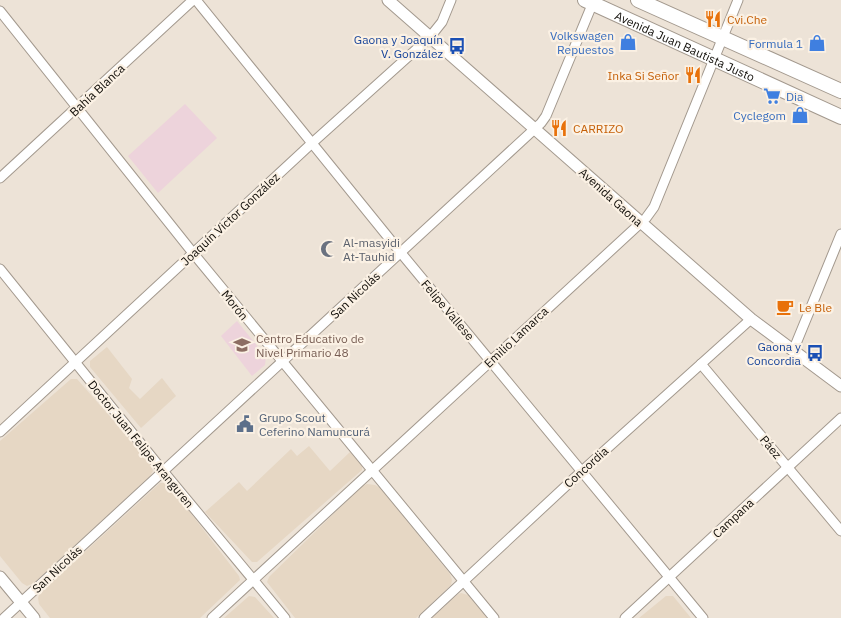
<svg xmlns="http://www.w3.org/2000/svg" width="841" height="618" font-family="'IBM Plex Sans',sans-serif">
<style>
.built{fill:#e6d7c4}
.education{fill:#edd3db}
.lines{fill:none;stroke-linecap:round;stroke-linejoin:round}
.street-casing{stroke:#a3998e;stroke-width:11}
.secondary-casing{stroke:#a3998e;stroke-width:13}
.primary-casing{stroke:#a3998e;stroke-width:16}
.street{stroke:#fff;stroke-width:9}
.secondary{stroke:#fff;stroke-width:11}
.primary{stroke:#fff;stroke-width:14}
.labels{text-anchor:middle;dominant-baseline:central;stroke-width:4.5;stroke-linejoin:round;paint-order:stroke}
.food-label{font-size:12px;fill:#c56008;stroke:#fbf1e4;text-anchor:start}
.shop-label{font-size:12px;fill:#366cbe;stroke:#fbf1e4;text-anchor:end}
.transit-label{font-size:12px;fill:#164399;stroke:#fbf1e4;text-anchor:end}
.street-label{font-size:12px;fill:#110e09;stroke:#fbf1e4}
.worship-label{font-size:12px;fill:#5b616d;stroke:#fbf1e4;text-anchor:start}
.education-label{font-size:12px;fill:#785e54;stroke:#fbf1e4;text-anchor:start}
.service-label{font-size:12px;fill:#4e5e75;stroke:#fbf1e4;text-anchor:start}
</style>
<rect width="100%" height="100%" fill="#ede3d7"/>
<g class="built">
<polygon points="107,347 132,379 129,388 140,399 162,378 176,396 141,428 90,367 90,361"/>
<polygon points="71,379 77,379 151,463 153,471 150,476 34,583 27,586 22,583 0,556 0,441"/>
<polygon points="309,446 330,471 350,452 362,466 362,470 257,562 252,562 205,512 239,482 247,491 291,449 297,456"/>
<polygon points="160,483 164,483 169,485 239,576 240,580 200,618 50,618 39,604 38,598 40,593"/>
<polygon points="367,484 375,485 380,488 450,574 452,580 451,585 416,618 295,618 267,582 269,577 361,487"/>
<polygon points="461,593 468,595 487,618 432,618 457,595"/>
<polygon points="249,596 255,597 274,618 224,618"/>
<polygon points="666,596 673,596 691,618 639,618"/>
</g>
<g class="education">
<polygon points="185,104 217,138 158,193 128,156"/>
<polygon points="237,321 266,357 265,365 252,376 221,336"/>
</g>
<g class="lines">
<g class="street-casing">
<g id="street">
<polyline points="196,0 401,253 703,618"/>
<polyline points="0,11 193,253 494,618"/>
<polyline points="0,178 193,0"/>
<polyline points="0,269 163,471 285,618"/>
<polyline points="793,351 841,234"/>
<polyline points="701,364 841,531"/>
<polyline points="0,432 311,144 430,37 442,22 451,0"/>
<polyline points="4,618 541,123 546,116 594,0"/>
<polyline points="212,618 646,218 654,207 738,0"/>
<polyline points="424,618 582,471 751,319"/>
<polyline points="625,618 841,418"/>
</g>
</g>
<g class="secondary-casing">
<g id="secondary">
<polyline points="388,0 751,319 841,386"/>
<polyline points="0,577 34,618"/>
</g>
</g>
<g class="primary-casing">
<g id="primary">
<path id="s1" d="M585 0 841 117"/>
<polyline points="638,0 841,91"/>
</g>
</g>
<use href="#street" class="street"/>
<use href="#secondary" class="secondary"/>
<use href="#primary" class="primary"/>
</g>
<defs>
<g id="restaurant-bare" transform="scale(1.35)"><path d="M-5-6h1v4h1v-4h1v4h1v-4h1v5L-1.5 .5V6h-2V.5L-5-1ZM5-6V6H3V1.5H1.5Q1.5-4 5-6Z" fill="#e8710a" stroke="#fbf1e4" stroke-width="2.5" paint-order="stroke"/></g>
<g id="shop-bare" transform="scale(1.35)"><path d="M-5-2.5h2.3a2.7 3.5 0 0 1 5.4 0H5L5.5 6h-11ZM-1.5-2.5h3a1.5 2.3 0 0 0-3 0Z" fill="#3f7fe0" stroke="#fbf1e4" stroke-width="2.5" paint-order="stroke"/></g>
<g id="bus-bare" transform="scale(1.35)"><path d="M-5-6H5V4H4V6H2V4H-2V6H-4V4H-5ZM-3.5-4V0h7V-4ZM-3.5 1.2v1.5H-2V1.2ZM2 1.2v1.5H3.5V1.2Z" fill="#1a4fb4" stroke="#fbf1e4" stroke-width="2.5" paint-order="stroke"/></g>
<g id="supermarket-bare" transform="scale(1.35)"><path d="M-6-5.5h2.5l.6 2H6L4.5 2H-2.5L-4.4-4H-6ZM-1.5 3.2a1.3 1.3 0 1 0 .1 0ZM3 3.2a1.3 1.3 0 1 0 .1 0Z" fill="#3f7fe0" stroke="#fbf1e4" stroke-width="2.5" paint-order="stroke"/></g>
<g id="mosque-bare" transform="scale(1.35)"><path d="M3.5-4.9A6 6 0 1 0 3.5 4.9A5 5 0 1 1 3.5-4.9Z" fill="#6b7280" stroke="#fbf1e4" stroke-width="2.5" paint-order="stroke"/></g>
<g id="cafe-bare" transform="scale(1.35)"><path d="M-5.5-4.5H6V0H3Q3 3.5 0 3.5H-2.5Q-5.5 3.5-5.5 0ZM3-3.2v2h1.7v-2ZM-6 4.5H4V6H-6Z" fill="#e8710a" stroke="#fbf1e4" stroke-width="2.5" paint-order="stroke"/></g>
<g id="school-bare" transform="scale(1.35)"><path d="M0-5L7-2L0 1L-7-2ZM-4 1L0 2.5L4 1V4Q0 6-4 4Z" fill="#8d6e63" stroke="#fbf1e4" stroke-width="2.5" paint-order="stroke"/></g>
<g id="civic-bare" transform="scale(1.35)"><path d="M-.6-6.5H3V-4.5H.6V-3L4-1V1h2V6H-6V1h2V-1L-.6-3ZM-1.2 2.5V6h2.4V2.5Z" fill="#5c6f8a" stroke="#fbf1e4" stroke-width="2.5" paint-order="stroke"/></g>
</defs>
<g fill-rule="evenodd">
<use href="#restaurant-bare" x="713" y="19"/>
<use href="#shop-bare" x="628" y="42"/>
<use href="#shop-bare" x="817" y="43"/>
<use href="#bus-bare" x="457" y="46"/>
<use href="#restaurant-bare" x="693" y="75"/>
<use href="#supermarket-bare" x="772" y="96"/>
<use href="#shop-bare" x="800" y="115"/>
<use href="#restaurant-bare" x="559" y="128"/>
<use href="#mosque-bare" x="329" y="249"/>
<use href="#cafe-bare" x="785" y="307"/>
<use href="#school-bare" x="242" y="345"/>
<use href="#bus-bare" x="815" y="353"/>
<use href="#civic-bare" x="245" y="424"/>
</g>
<g class="labels">
<g class="food-label">
<text x="727" y="19">Cvi.Che</text>
<text x="679" y="75" text-anchor="end">Inka Si Señor</text>
<text x="573" y="128">CARRIZO</text>
<text x="799" y="307">Le Ble</text>
</g>
<g class="shop-label">
<text x="614" y="35">Volkswagen<tspan x="614" dy="14">Repuestos</tspan></text>
<text x="803" y="43">Formula 1</text>
<text x="786" y="96" text-anchor="start">Dia</text>
<text x="786" y="115">Cyclegom</text>
</g>
<g class="transit-label">
<text x="443" y="39">Gaona y Joaquín<tspan x="443" dy="14">V. González</tspan></text>
<text x="801" y="346">Gaona y<tspan x="801" dy="14">Concordia</tspan></text>
</g>
<g class="street-label">
<text stroke="none"><textPath href="#s1" startOffset="110">Avenida Juan Bautista Justo</textPath></text>
<text transform="translate(97 90) rotate(-43)">Bahía Blanca</text>
<text transform="translate(611 197) rotate(42)">Avenida Gaona</text>
<text transform="translate(230 219) rotate(-43)">Joaquín Victor González</text>
<text transform="translate(355 295) rotate(-43)">San Nicolás</text>
<text transform="translate(235 305) rotate(51)">Morón</text>
<text transform="translate(448 310) rotate(50)">Felipe Vallese</text>
<text transform="translate(516 337) rotate(-43)">Emilio Lamarca</text>
<text transform="translate(141 444) rotate(51)">Doctor Juan Felipe Aranguren</text>
<text transform="translate(771 447) rotate(50)">Páez</text>
<text transform="translate(586 467) rotate(-42)">Concordia</text>
<text transform="translate(733 518) rotate(-43)">Campana</text>
<text transform="translate(57 569) rotate(-43)">San Nicolás</text>
</g>
<g class="worship-label">
<text x="343" y="242">Al-masyidi<tspan x="343" dy="14">At-Tauhid</tspan></text>
</g>
<g class="education-label">
<text x="256" y="338">Centro Educativo de<tspan x="256" dy="14">Nivel Primario 48</tspan></text>
</g>
<g class="service-label">
<text x="259" y="417">Grupo Scout<tspan x="259" dy="14">Ceferino Namuncurá</tspan></text>
</g>
</g>
</svg>
